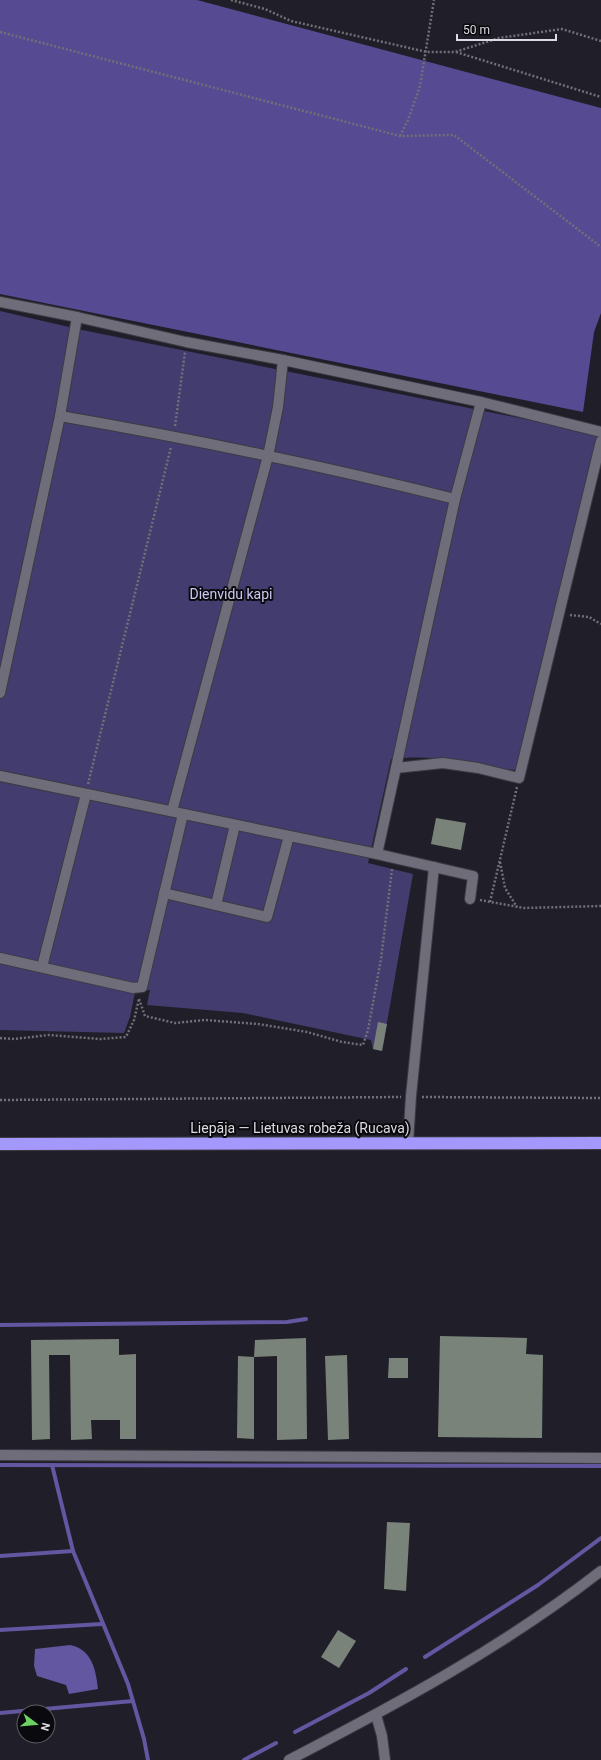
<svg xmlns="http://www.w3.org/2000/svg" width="601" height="1760" font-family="Roboto,sans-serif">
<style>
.green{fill:#433c6f}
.forest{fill:#564b92}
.water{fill:#6257a0}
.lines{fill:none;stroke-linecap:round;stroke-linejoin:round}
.stream{stroke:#6257a0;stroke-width:4}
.building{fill:#7a8379}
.minor-casing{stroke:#3c3b43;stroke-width:12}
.highway-casing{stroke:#3c3b43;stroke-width:14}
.path{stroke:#707078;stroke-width:2.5;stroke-dasharray:2 2;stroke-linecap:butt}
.minor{stroke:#6e6d79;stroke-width:10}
.highway{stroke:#a598fd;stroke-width:12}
.labels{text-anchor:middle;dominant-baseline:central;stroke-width:4;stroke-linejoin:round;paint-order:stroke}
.park-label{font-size:14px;fill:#cbc8f2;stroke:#0a0a0e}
.street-label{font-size:14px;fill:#dbdbe1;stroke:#0a0a0e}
</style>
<rect width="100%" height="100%" fill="#201f29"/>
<path class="green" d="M0 311 82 330 593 433 598 438 516 770C504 770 495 767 483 765 453 759 422 755 391 759L368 863 413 874 382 1051 373 1049 371 1040 243 1013 147 1005 150 990 135 992 130 1017 124 1033 0 1030Z"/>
<polygon class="forest" points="0,0 197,0 601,108 601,313 594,332 583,412 0,294"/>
<path class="water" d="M70 1645C92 1649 96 1670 98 1689L69 1694 66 1685 37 1676 34 1666 35 1649Z"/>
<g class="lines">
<g class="stream">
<polyline points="0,1325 287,1322 306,1319"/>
<polyline points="0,1465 601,1466"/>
<polyline points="52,1465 73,1551 128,1684 144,1739 148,1760"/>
<polyline points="0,1556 73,1551"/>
<polyline points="0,1630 102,1624"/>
<polyline points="425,1657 538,1585 601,1538"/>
<polyline points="0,1713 133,1701"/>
<polyline points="295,1732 369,1693 406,1669"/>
<polyline points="244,1760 276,1743"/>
</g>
</g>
<g class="building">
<polygon points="436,818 466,823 461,850 431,844"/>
<polygon points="378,1022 387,1024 382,1051 373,1049"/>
<polygon points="440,1336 527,1338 526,1354 543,1355 542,1438 438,1437"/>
<polygon points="306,1338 307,1439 277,1440 277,1356 254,1357 255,1340"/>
<polygon points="119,1339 119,1355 136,1354 136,1439 120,1439 120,1420 91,1420 92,1439 71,1440 70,1355 49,1355 50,1439 32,1440 31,1340"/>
<polygon points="347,1355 349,1439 328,1440 325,1356"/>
<polygon points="238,1356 254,1357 254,1439 237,1438"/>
<polygon points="389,1358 408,1358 408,1378 388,1378"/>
<polygon points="387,1522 410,1523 406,1591 384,1589"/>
<polygon points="338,1630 356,1641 339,1668 321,1657"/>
</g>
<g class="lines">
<g class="minor-casing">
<g id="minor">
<polyline points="0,302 77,317 186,342 283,360 481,402 601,432"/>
<path d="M60 416C193 439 324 466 455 499"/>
<polyline points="0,693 60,416 77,317"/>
<polyline points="396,768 443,763 478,768 519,778 601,441"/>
<polyline points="0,776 377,854 473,876 470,899"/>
<polyline points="172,811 268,456 278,407 283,360"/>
<polyline points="377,854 455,499 481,402"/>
<polyline points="164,893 267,917 289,836"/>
<polyline points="216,905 235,825"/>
<polyline points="0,958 133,988 142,987 183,814"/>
<polyline points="42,967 86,794"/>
<polyline points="408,1143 411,1096 434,867"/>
<polyline points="0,1455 601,1458"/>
<polyline points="376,1715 382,1736 385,1760"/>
<path d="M289 1760C397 1704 505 1646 601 1571"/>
</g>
</g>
<g class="highway-casing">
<polyline id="highway" points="0,1144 601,1143"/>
</g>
<g class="path">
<polyline points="231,0 265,9 291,21 427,52 455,52 499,38 562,29 601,41"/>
<polyline points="0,32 400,136 454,135 601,247"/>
<polyline points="456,52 601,97"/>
<polyline points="400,136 408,120 420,86 434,0"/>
<polyline points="175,426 185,352"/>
<polyline points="570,615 589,617 601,624"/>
<polyline points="88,784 171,447"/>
<polyline points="500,862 505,888 517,907"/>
<polyline points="480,900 524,908 601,906"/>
<polyline points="490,902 517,787"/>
<polyline points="139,999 145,1016 175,1023 205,1020 258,1024 307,1032 342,1042 363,1045 368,1030 381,959 392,869"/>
<polyline points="0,1038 14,1039 49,1035 100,1039 126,1037 134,1020 139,999"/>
<polyline points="422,1097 601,1098"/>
<polyline points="0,1100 401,1097"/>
</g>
<use href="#minor" class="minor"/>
<use href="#highway" class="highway"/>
</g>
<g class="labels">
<g class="park-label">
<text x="231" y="594">Dienvidu kapi</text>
</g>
<g class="street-label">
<text x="300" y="1128">Liepāja — Lietuvas robeža (Rucava)</text>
</g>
</g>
<g transform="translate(36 1724) rotate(106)"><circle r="19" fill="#0a0a0e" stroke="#5e5e62"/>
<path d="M0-3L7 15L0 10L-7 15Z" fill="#6ad363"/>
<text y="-6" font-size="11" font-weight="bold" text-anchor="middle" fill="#dbdbe1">N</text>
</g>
<path d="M457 34v6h99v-6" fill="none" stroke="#dbdbe1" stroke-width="2"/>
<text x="463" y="34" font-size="12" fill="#dbdbe1" stroke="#0a0a0e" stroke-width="3" paint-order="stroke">50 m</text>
</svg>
